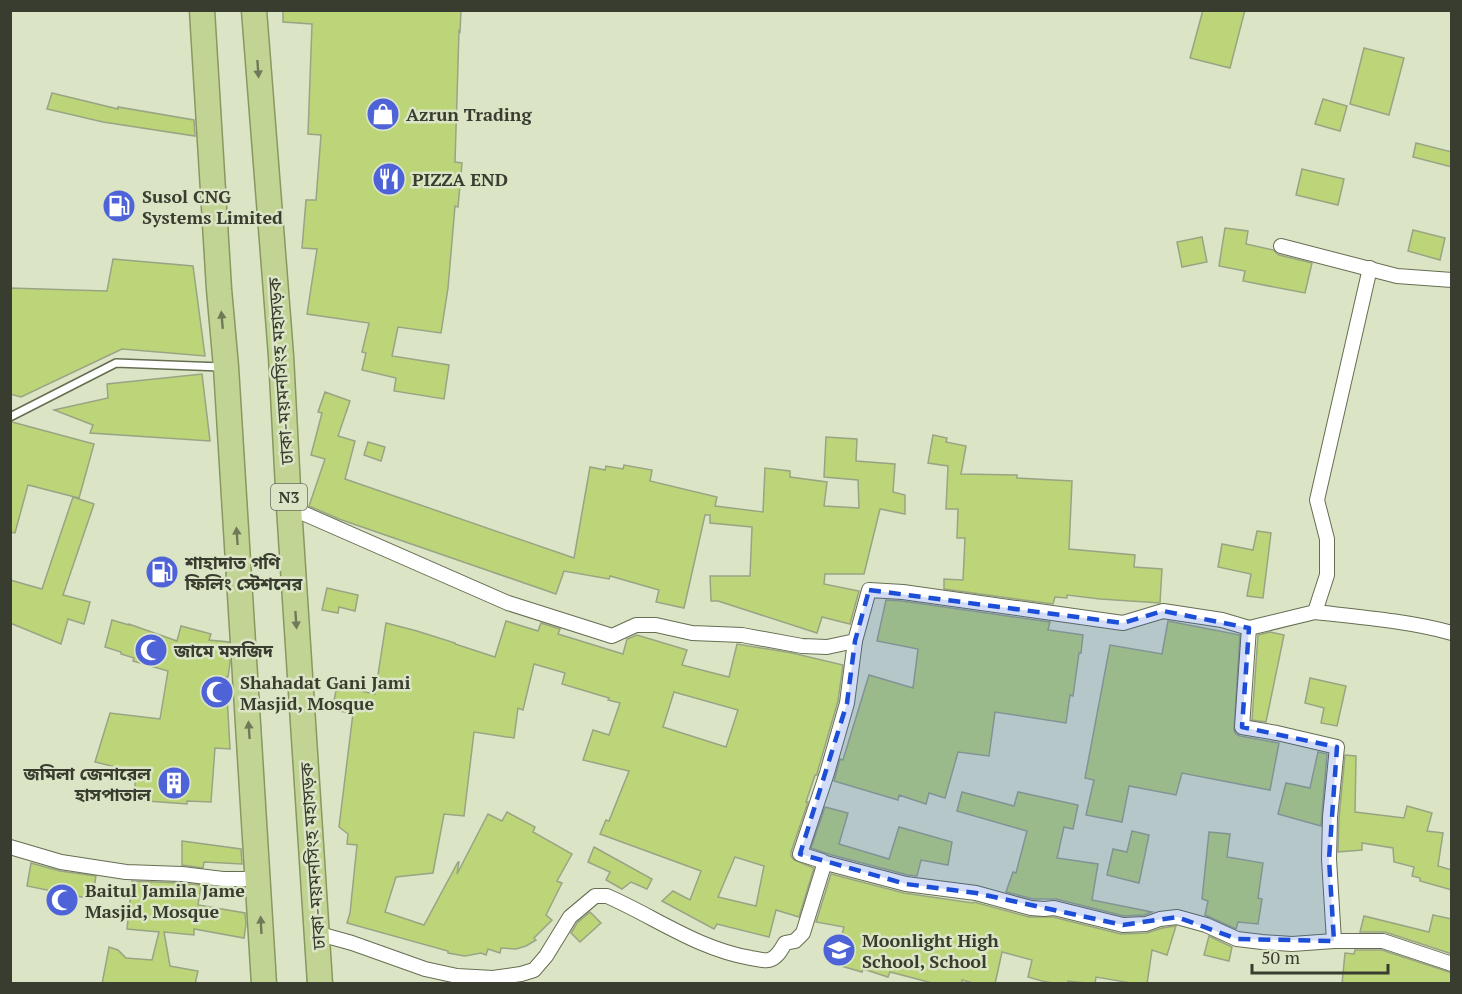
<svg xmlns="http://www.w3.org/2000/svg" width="1462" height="994" font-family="'PT Serif','Noto Sans Bengali',serif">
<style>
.building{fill:#bbd578;stroke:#9aa485;stroke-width:1.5;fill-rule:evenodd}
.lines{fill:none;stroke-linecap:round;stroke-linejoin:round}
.service-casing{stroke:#656e51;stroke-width:10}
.minor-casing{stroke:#656e51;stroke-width:16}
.trunk-casing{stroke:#889860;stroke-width:27}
.service{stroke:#fff;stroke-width:7}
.minor{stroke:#fff;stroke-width:14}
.trunk{stroke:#c2d494;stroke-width:24}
.oneway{fill:#707958}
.marked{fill:#1d4ed8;fill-opacity:0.2;stroke:#1d4ed8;stroke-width:4.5;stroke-dasharray:12 8;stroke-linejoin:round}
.labels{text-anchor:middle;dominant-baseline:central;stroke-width:5;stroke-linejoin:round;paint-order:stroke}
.shield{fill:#dbe5c5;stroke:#6a6f5d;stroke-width:1.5}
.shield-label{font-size:16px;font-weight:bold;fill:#393d30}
.poi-label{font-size:18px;font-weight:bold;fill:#393d30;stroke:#dbe5c5;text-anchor:start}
.street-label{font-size:18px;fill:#393d30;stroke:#dbe5c5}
</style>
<rect width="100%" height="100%" fill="#dbe5c5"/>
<g class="building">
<polygon points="283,10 461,10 460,32 459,31 455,162 462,163 458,207 455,206 448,288 441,333 398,327 392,356 449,365 444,399 394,391 396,378 362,370 366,353 362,352 369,323 307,314 317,249 302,248 306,200 316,200 321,135 308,134 312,24 283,22"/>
<polygon points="1203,10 1245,10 1230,68 1190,58"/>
<polygon points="1364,48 1404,58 1389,115 1350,104"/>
<polygon points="52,93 118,109 118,107 194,120 195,136 103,122 47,109"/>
<polygon points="1323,99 1347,106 1340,131 1315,124"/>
<polygon points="1416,143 1452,152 1452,167 1413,157"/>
<polygon points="1302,169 1344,179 1338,205 1296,195"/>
<polygon points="1225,228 1248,231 1246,244 1273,250 1279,255 1312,263 1305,293 1243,281 1245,271 1219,266"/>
<polygon points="1413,230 1445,238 1440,260 1408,251"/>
<polygon points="1202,237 1207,262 1182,267 1177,242"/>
<polygon points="113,259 193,266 205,356 122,349 21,397 10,394 10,288 107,291"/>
<polygon points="202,374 210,441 90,433 93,425 54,410 108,398 107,384"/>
<polygon points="325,392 350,401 338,436 355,441 345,479 574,558 590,467 605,470 606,466 623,469 624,465 652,470 650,481 717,497 715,506 763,512 765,468 790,471 790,477 827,482 824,506 859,508 858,480 824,477 826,437 857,439 856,461 895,464 893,492 905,495 905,514 880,509 864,574 825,574 824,584 859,591 850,624 822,617 817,633 718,601 711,601 710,576 750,576 752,527 710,523 710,515 705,515 684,608 656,602 659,590 610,576 609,579 564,571 556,594 339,519 309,506 325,459 311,455 322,413 318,412"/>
<polygon points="12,422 94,444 79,498 28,485 15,533 10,532 10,423"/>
<polygon points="933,435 947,438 946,442 966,446 961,474 1017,475 1017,478 1072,481 1069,549 1135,555 1134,567 1162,569 1160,603 1100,599 1067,595 1067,598 1055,597 1053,604 944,589 944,579 963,580 965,538 957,538 958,509 946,509 948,466 928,463"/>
<polygon points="368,442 385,447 381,461 364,455"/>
<polygon points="73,497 94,504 63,595 90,602 84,624 68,619 61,644 10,623 10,580 42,589"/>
<polygon points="1257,531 1271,533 1263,598 1247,596 1251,574 1218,567 1222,544 1253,550"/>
<polygon points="327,588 358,595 355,611 339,607 338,613 322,610"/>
<polygon points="886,600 902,601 1050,622 1048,630 1083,635 1081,653 1079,653 1073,696 1070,695 1066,723 995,712 989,756 958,752 945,798 929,793 926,804 899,795 898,800 834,781 840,759 843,760 869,675 913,688 918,649 877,641"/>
<polygon points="112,620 129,625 129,624 177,641 181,626 211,634 209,640 229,642 230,663 228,677 226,677 230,749 215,748 211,802 187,801 187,804 134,800 136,772 95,762 110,713 160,719 168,671 133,661 134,658 121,654 121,652 105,647"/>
<path d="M506 621 538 631 541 623 560 629 558 634 623 654 627 639 637 635 687 650 682 665 729 677 737 644 792 653 843 665 838 701 818 770 817 775H815L806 802H808L791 852V856L794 860 814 868 799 917 776 910 769 937 717 924 714 929 662 901 673 891 690 900 701 871 600 834 606 820 609 821 629 771 583 760 593 730 609 735 620 703 608 700 609 698 562 684 565 673 534 664 523 710 518 708 514 738 474 732 464 816 444 814 433 873 396 877 385 912 424 925 458 862H459L457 874 488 814 502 821 507 812 535 827 533 832 572 854 557 881 562 883 546 915 552 920 534 938 536 940 526 946 516 949 501 948 500 953 488 949 486 955 481 953 465 956 448 953V951L347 923 350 913 357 845 347 844 348 834 339 827 353 713 332 710 337 686 375 694 386 623 417 631 455 643V644L495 657ZM674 692 738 710 726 747 663 727ZM735 857 764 866 756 906 718 897Z"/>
<polygon points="1168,621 1240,635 1234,730 1236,734 1240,736 1279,743 1270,790 1182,773 1176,795 1129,786 1122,822 1086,815 1094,780 1085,778 1110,645 1162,654"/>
<polygon points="1270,632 1284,635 1266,722 1252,720 1258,635"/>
<polygon points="1310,678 1346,686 1337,726 1321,723 1324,708 1305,703"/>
<polygon points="1318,752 1327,754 1321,826 1278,814 1286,783 1310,788"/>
<polygon points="1345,755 1356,756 1355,812 1404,818 1407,806 1432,813 1427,831 1443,833 1438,866 1452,870 1452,890 1420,881 1420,878 1412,876 1414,867 1394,862 1393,848 1362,843 1362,850 1338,852 1339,818"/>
<polygon points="962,792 1014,806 1018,792 1078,805 1073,829 1064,827 1057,858 1098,864 1092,900 1152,912 1144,915 1124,916 1056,899 1033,899 1006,892 1013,872 1016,873 1027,831 957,811"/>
<polygon points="825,807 848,813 839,844 889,859 899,827 952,842 948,865 921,860 917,876 908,875 828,854 811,848"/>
<polygon points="1132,831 1149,835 1139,883 1107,875 1113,849 1127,852"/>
<polygon points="1209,832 1230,834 1227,857 1263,863 1258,898 1262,899 1258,924 1238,922 1236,929 1205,915 1208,901 1202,899"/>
<polygon points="182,841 241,849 242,864 204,862 203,868 182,865"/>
<polygon points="594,847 652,879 647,889 631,882 622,889 606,880 610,872 588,862"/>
<polygon points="31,863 60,871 96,876 92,899 27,886"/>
<polygon points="831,874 904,893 973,903 974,902 1029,917 1053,917 1121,934 1147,933 1162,928 1176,926 1167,955 1152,950 1147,984 1137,984 1096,977 1095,984 1068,981 1068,984 1058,984 1042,981 1028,977 1032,960 1002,952 995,984 977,984 962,980 962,984 936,984 890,972 888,977 863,969 862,972 834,964 844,927 816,922"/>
<polygon points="132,881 181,883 201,885 198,905 245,913 246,924 244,938 194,929 194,935 164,932 170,966 198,971 195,984 102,984 109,947 118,950 126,958 152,960 159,932 127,929"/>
<polygon points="590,912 601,923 580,942 571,933 577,923"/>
<polygon points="1433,915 1452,919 1452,954 1385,932 1360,932 1364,916 1429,932"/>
<polygon points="1209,936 1232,947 1229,961 1204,955"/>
<polygon points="1355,950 1382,950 1452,973 1452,984 1342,984 1345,953 1354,954"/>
</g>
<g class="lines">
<g class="service-casing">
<polyline id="service" points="10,417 116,363 221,367"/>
</g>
<g class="minor-casing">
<g id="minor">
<polyline points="1281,246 1397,276 1452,280"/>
<polyline points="1370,268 1317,500 1327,539 1327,575 1315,612 1249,628 1242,727 1277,733 1337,747 1330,817 1329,859 1334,941 1383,941 1452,964"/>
<polyline points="289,507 508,603 612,636 636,625 656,625 692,633 742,635 802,646 827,647 855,641 869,590 903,592 1123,623 1163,611 1222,620 1249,628"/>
<path d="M1315 612C1359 617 1409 621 1452 633"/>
<polyline points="10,847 61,862 126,872 182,874 223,879 259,879"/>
<polyline points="822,862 906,884 976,893 1031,908 1044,909 1054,908 1123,925 1146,924 1160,919 1177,917 1206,925 1237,939 1262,942 1292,944 1334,941"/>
<path d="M316 933 352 943 425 969 457 976 493 978 521 974 534 970 546 956 570 917 595 896H607C655 917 698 949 751 958 756 959 764 961 769 960 777 958 781 950 785 943L795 941 803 933 824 865 822 861 800 854 827 773 847 703 855 641"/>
</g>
</g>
<g class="trunk-casing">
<g id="trunk">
<polyline points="202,10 219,289 226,367 264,984"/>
<polyline points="254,10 281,356 289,507 320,984"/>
</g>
</g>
<use href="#service" class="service"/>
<use href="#minor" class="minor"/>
<use href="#trunk" class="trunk"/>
</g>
<defs><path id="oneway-solid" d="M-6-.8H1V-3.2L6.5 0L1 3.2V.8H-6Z" transform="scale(1.5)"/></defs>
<g class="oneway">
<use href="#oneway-solid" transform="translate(258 69) rotate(86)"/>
<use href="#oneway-solid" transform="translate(222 320) rotate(-95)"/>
<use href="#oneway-solid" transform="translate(237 536) rotate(-94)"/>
<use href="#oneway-solid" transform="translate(296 620) rotate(86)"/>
<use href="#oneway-solid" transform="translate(249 730) rotate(-94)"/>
<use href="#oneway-solid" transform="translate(261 925) rotate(-93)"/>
</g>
<path class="marked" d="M869 590 1123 623 1163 611 1249 628 1242 727 1337 747 1329 859 1334 941 1237 939 1177 917 1123 925 976 893 906 884 800 854 847 703 855 641Z"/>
<defs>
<g id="shop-disc" transform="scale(1.725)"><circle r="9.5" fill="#4e63d8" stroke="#dbe5c5"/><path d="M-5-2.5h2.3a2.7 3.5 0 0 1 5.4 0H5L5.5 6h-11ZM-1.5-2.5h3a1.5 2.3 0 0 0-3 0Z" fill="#fff"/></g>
<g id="restaurant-disc" transform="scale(1.725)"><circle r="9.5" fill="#4e63d8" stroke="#dbe5c5"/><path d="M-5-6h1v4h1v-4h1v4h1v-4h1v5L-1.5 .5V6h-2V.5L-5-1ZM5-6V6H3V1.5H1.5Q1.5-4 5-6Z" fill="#fff"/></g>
<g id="fuel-disc" transform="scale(1.725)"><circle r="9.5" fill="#4e63d8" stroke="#dbe5c5"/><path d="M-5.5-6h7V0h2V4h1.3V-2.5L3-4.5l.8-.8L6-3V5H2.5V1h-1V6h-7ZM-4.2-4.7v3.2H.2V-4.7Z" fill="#fff"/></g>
<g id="mosque-disc" transform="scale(1.725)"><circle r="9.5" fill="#4e63d8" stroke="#dbe5c5"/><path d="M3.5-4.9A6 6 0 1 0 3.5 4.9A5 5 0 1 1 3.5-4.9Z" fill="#fff"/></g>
<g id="building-disc" transform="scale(1.725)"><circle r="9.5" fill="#4e63d8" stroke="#dbe5c5"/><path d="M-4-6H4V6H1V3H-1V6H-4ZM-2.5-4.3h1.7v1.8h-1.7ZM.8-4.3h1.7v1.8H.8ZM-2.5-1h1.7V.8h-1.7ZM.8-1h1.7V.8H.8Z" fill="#fff"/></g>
<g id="school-disc" transform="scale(1.725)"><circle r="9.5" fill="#4e63d8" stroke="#dbe5c5"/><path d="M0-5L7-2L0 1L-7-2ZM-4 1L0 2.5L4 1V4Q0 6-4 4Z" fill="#fff"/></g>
</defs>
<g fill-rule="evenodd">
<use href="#shop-disc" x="383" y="114"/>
<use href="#restaurant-disc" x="389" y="179"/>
<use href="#fuel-disc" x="119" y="206"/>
<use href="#fuel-disc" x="162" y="572"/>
<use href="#mosque-disc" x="151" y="650"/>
<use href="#mosque-disc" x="217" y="692"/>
<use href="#building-disc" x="174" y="783"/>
<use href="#mosque-disc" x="62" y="900"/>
<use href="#school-disc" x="839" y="950"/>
</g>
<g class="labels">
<rect class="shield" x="271" y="484" width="36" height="26" rx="4.5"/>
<g class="shield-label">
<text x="289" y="497">N3</text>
</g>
<g class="poi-label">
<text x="406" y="114">Azrun Trading</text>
<text x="412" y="179">PIZZA END</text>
<text x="142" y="196">Susol CNG<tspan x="142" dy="21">Systems Limited</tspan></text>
<text x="185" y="562">শাহাদাত গণি<tspan x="185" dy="21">ফিলিং স্টেশনের</tspan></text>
<text x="174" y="650">জামে মসজিদ</text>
<text x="240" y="682">Shahadat Gani Jami<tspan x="240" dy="21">Masjid, Mosque</tspan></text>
<text x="151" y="773" text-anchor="end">জমিলা জেনারেল<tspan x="151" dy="21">হাসপাতাল</tspan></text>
<text x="85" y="890">Baitul Jamila Jame<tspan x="85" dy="21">Masjid, Mosque</tspan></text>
<text x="862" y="940">Moonlight High<tspan x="862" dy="21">School, School</tspan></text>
</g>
<g class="street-label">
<text transform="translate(280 371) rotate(-94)">ঢাকা-ময়মনসিংহ মহাসড়ক</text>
<text transform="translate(312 856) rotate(-94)">ঢাকা-ময়মনসিংহ মহাসড়ক</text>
</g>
</g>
<rect width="1462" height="994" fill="none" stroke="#393d30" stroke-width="24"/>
<path d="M1252 964v9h136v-9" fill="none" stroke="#393d30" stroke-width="3"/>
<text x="1261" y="964" font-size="18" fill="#393d30" stroke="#dbe5c5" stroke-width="4.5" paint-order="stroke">50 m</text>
</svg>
